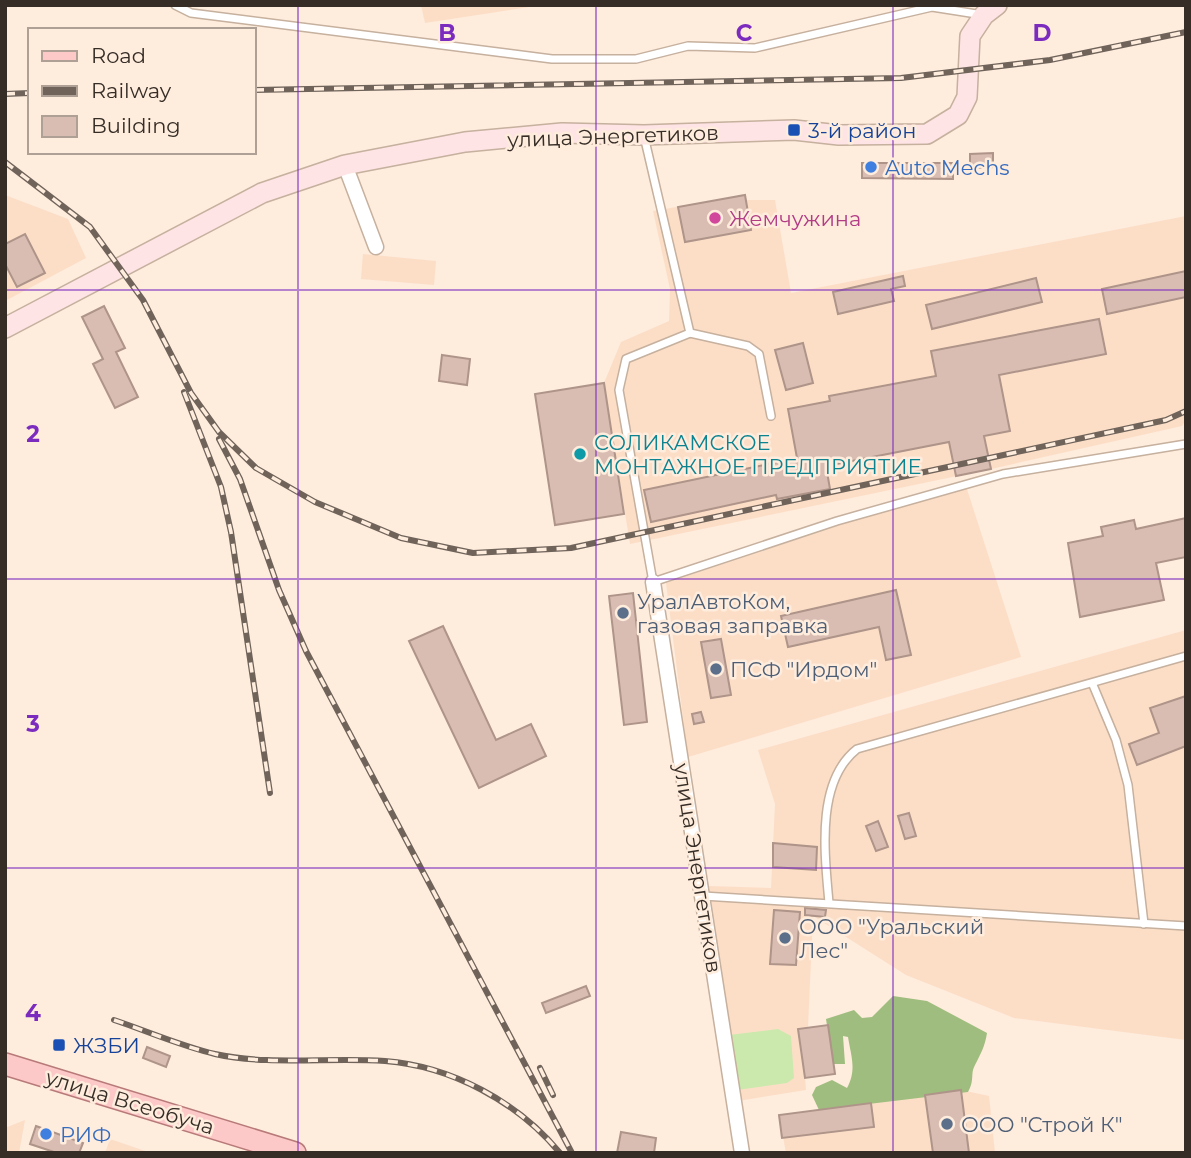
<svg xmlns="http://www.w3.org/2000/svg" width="1191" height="1158" font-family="Montserrat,sans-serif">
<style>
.built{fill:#fcdec7}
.green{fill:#cce9ad}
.forest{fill:#9fbd7e}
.building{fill:#d9bdb2;stroke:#ae9489;stroke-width:2}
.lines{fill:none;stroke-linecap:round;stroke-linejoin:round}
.lane-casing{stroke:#c6b09e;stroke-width:10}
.street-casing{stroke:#c6b09e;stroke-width:17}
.secondary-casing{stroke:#c6b09e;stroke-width:22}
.primary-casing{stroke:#b77a78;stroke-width:24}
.lane{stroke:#fff;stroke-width:7}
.street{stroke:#fff;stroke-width:14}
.secondary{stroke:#fee4e4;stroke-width:19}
.primary{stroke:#fdc8c8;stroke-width:21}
.rail-casing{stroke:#6f635a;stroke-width:6}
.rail{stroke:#feecdd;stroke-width:3.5;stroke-dasharray:10;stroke-linecap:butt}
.grid{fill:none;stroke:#7b2cbf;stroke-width:2;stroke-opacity:0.55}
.transit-dot{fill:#1a4fb4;stroke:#feecdd;stroke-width:2.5}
.shop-dot{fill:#3f7fe0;stroke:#feecdd;stroke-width:2.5}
.hotel-dot{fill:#d1479c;stroke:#feecdd;stroke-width:2.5}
.culture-dot{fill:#0f9aa8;stroke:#feecdd;stroke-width:2.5}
.service-dot{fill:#5c6f8a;stroke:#feecdd;stroke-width:2.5}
.labels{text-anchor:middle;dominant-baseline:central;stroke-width:5;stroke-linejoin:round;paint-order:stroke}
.transit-label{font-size:21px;fill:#164399;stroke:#feecdd;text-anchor:start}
.street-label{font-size:21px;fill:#362d26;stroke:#feecdd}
.shop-label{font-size:21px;fill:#366cbe;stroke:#feecdd;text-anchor:start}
.hotel-label{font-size:21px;fill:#b23c85;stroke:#feecdd;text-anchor:start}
.culture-label{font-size:21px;fill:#0d838f;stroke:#feecdd;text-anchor:start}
.service-label{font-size:21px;fill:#4e5e75;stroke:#feecdd;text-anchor:start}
.grid-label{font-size:23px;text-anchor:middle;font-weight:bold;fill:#7b2cbf;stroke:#feecdd;stroke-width:5;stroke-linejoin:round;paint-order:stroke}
</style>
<rect width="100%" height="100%" fill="#feecdd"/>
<g class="built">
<polygon points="421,5 542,5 425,23"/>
<polygon points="5,195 68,219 86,258 5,301"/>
<polygon points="745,195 746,200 775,200 791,293 1186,216 1186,420 1182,426 991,469 630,544 604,383 621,342 669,321 670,289 653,211"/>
<polygon points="363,254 436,261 434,285 361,279"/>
<polygon points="965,483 1021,657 688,757 666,583"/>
<polygon points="1186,630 1186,1040 1014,1018 906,975 813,916 808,1027 828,1025 835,1074 805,1078 806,1090 738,1101 709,886 771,888 775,804 758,750"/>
<polygon points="961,1090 989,1096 995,1153 786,1153 779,1115"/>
<polygon points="25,1120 19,1153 5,1153 5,1128"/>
<polygon points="110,1139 151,1153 105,1153"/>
</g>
<polygon class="green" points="778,1029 791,1036 794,1078 787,1083 737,1090 729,1035"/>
<path class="forest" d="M893 996 927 1001 987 1033C985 1046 981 1053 975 1065 970 1074 975 1080 968 1092L819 1110 812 1095 816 1087 832 1080 847 1088C857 1070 851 1056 848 1037L843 1036 845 1064H833L826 1019 854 1010 862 1018 872 1017Z"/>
<g class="building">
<polygon points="993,153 993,167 970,168 970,154"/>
<polygon points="862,163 953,163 953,179 862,178"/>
<polygon points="745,195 751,230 685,242 678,207"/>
<polygon points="25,234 45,273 17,287 5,264 5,244"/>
<polygon points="1186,271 1186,297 1107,314 1102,289"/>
<polygon points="903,276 905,286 891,289 894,301 838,314 833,292"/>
<polygon points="1036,278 1042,302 932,329 926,305"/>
<polygon points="104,306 125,348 116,352 138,397 115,408 93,364 103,359 82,317"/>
<polygon points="1099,319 1106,354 999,375 1010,431 984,436 991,469 956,476 949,442 826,466 830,489 777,499 776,495 651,522 644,490 797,458 788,409 830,401 829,396 936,376 931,351"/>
<polygon points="803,343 813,383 786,390 775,350"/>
<polygon points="442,355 470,359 467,385 439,381"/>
<polygon points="604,383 624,514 555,525 535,394"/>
<polygon points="1186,518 1186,557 1156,563 1164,600 1080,617 1068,543 1103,536 1101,527 1134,520 1136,529"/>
<polygon points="896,590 911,655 886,660 879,627 788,647 781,616"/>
<polygon points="633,593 647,722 624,725 609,596"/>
<polygon points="443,626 496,740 531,724 546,756 479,788 409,641"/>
<polygon points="721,639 731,695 711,698 701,642"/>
<polygon points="1186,696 1186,746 1137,765 1129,744 1159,733 1150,708"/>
<polygon points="701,712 704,722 694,724 692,714"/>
<polygon points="909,813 916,836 905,839 898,816"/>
<polygon points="878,821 888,847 876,851 866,826"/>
<polygon points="773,843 817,847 816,870 773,867"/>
<polygon points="805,908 826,910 825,917 805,915"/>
<polygon points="774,910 800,912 796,965 770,964"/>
<polygon points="586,986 590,996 546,1013 542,1003"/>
<polygon points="828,1025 835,1074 805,1078 798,1029"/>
<polygon points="147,1047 170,1056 166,1067 143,1058"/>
<polygon points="961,1090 969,1153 933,1153 925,1095"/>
<polygon points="871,1103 874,1127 782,1138 779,1115"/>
<polygon points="36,1126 83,1143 79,1153 57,1153 30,1144"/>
<polygon points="621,1132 656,1138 654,1153 617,1153"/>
</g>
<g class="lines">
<g class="lane-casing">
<g id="lane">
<polyline points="175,5 191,13 552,59 636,59 688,46 755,48 932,7 983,15"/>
<polyline points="644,136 690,333 748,346 759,354 771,416"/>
<polyline points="690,333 626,359 619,390 653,582 837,521 1003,474 1186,444"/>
<polyline points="1093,685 1116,740 1128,785 1144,924"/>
<polyline points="703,896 1186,926"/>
<path d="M829 903C825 856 815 782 857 749L1186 656"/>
</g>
</g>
<g class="street-casing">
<g id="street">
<polyline points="345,165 376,247"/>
<polyline points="653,582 742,1153"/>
</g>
</g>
<g class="secondary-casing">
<polyline id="secondary" points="5,328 262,193 345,165 465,142 562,133 644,135 794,130 839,135 927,134 958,115 967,97 970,36 984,15 997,5"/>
</g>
<g class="primary-casing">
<polyline id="primary" points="5,1064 295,1153"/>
</g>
<use href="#lane" class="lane"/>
<use href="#street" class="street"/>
<use href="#secondary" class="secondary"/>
<use href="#primary" class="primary"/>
<g class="rail-casing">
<g id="rail">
<polyline points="254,90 901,78 1050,60 1186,32"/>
<polyline points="5,94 30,93"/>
<polyline points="5,162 90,227 143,300 191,393 219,432 256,468 315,502 401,538 473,553 571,548 1166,420 1186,411"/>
<polyline points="184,392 221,487 231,532 270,793"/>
<polyline points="219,439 240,479 279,590 306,651 572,1153"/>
<path d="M114 1020C147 1031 181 1046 215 1054 270 1066 329 1057 385 1061 451 1066 518 1102 560 1153"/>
<polyline points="540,1068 553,1095"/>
</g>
</g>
<use href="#rail" class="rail"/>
</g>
<path class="grid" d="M298 5V1153M596 5V1153M893 5V1153M5 290H1186M5 579H1186M5 868H1186"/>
<g class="transit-dot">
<rect x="787" y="123" width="14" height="14" rx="3.5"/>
<rect x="52" y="1038" width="14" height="14" rx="3.5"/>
</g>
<g class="shop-dot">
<circle cx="871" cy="167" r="7"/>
<circle cx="46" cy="1134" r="7"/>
</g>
<circle class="hotel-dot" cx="715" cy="218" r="7"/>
<circle class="culture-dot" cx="580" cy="454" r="7"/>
<g class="service-dot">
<circle cx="623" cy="613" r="7"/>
<circle cx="716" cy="669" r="7"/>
<circle cx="785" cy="938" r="7"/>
<circle cx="947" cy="1124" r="7"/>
</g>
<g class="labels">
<g class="transit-label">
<text x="808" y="130">3-й район</text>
<text x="73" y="1045">ЖЗБИ</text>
</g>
<g class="street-label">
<text transform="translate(613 136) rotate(-2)">улица Энергетиков</text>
<text transform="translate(698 868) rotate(81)">улица Энергетиков</text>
<text transform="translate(130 1102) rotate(17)">улица Всеобуча</text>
</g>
<g class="shop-label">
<text x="885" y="167">Auto Mechs</text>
<text x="60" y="1134">РИФ</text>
</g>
<g class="hotel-label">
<text x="729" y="218">Жемчужина</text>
</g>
<g class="culture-label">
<text x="594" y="442">СОЛИКАМСКОЕ<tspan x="594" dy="24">МОНТАЖНОЕ ПРЕДПРИЯТИЕ</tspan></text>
</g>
<g class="service-label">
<text x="637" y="601">УралАвтоКом,<tspan x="637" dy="24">газовая заправка</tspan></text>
<text x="730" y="669">ПСФ "Ирдом"</text>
<text x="799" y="926">ООО "Уральский<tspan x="799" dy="24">Лес"</tspan></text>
<text x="961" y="1124">ООО "Строй К"</text>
</g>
</g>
<g class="grid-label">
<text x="447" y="41">B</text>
<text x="744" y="41">C</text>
<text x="1042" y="41">D</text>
<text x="33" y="442">2</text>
<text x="33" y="732">3</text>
<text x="33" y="1021">4</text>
</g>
<rect width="1191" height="1158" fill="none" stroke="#362d26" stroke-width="14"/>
<rect x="28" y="28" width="228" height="126" fill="#feecdd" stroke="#aea094" stroke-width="2"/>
<rect x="42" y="51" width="35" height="10" fill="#fdc8c8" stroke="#aea094" stroke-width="2"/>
<text x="91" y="63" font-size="21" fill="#362d26">Road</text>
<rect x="42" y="86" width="35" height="10" fill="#6f635a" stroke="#aea094" stroke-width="2"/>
<text x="91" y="98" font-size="21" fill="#362d26">Railway</text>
<rect x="42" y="116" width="35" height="21" fill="#d9bdb2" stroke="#aea094" stroke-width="2"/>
<text x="91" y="133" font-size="21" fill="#362d26">Building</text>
</svg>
